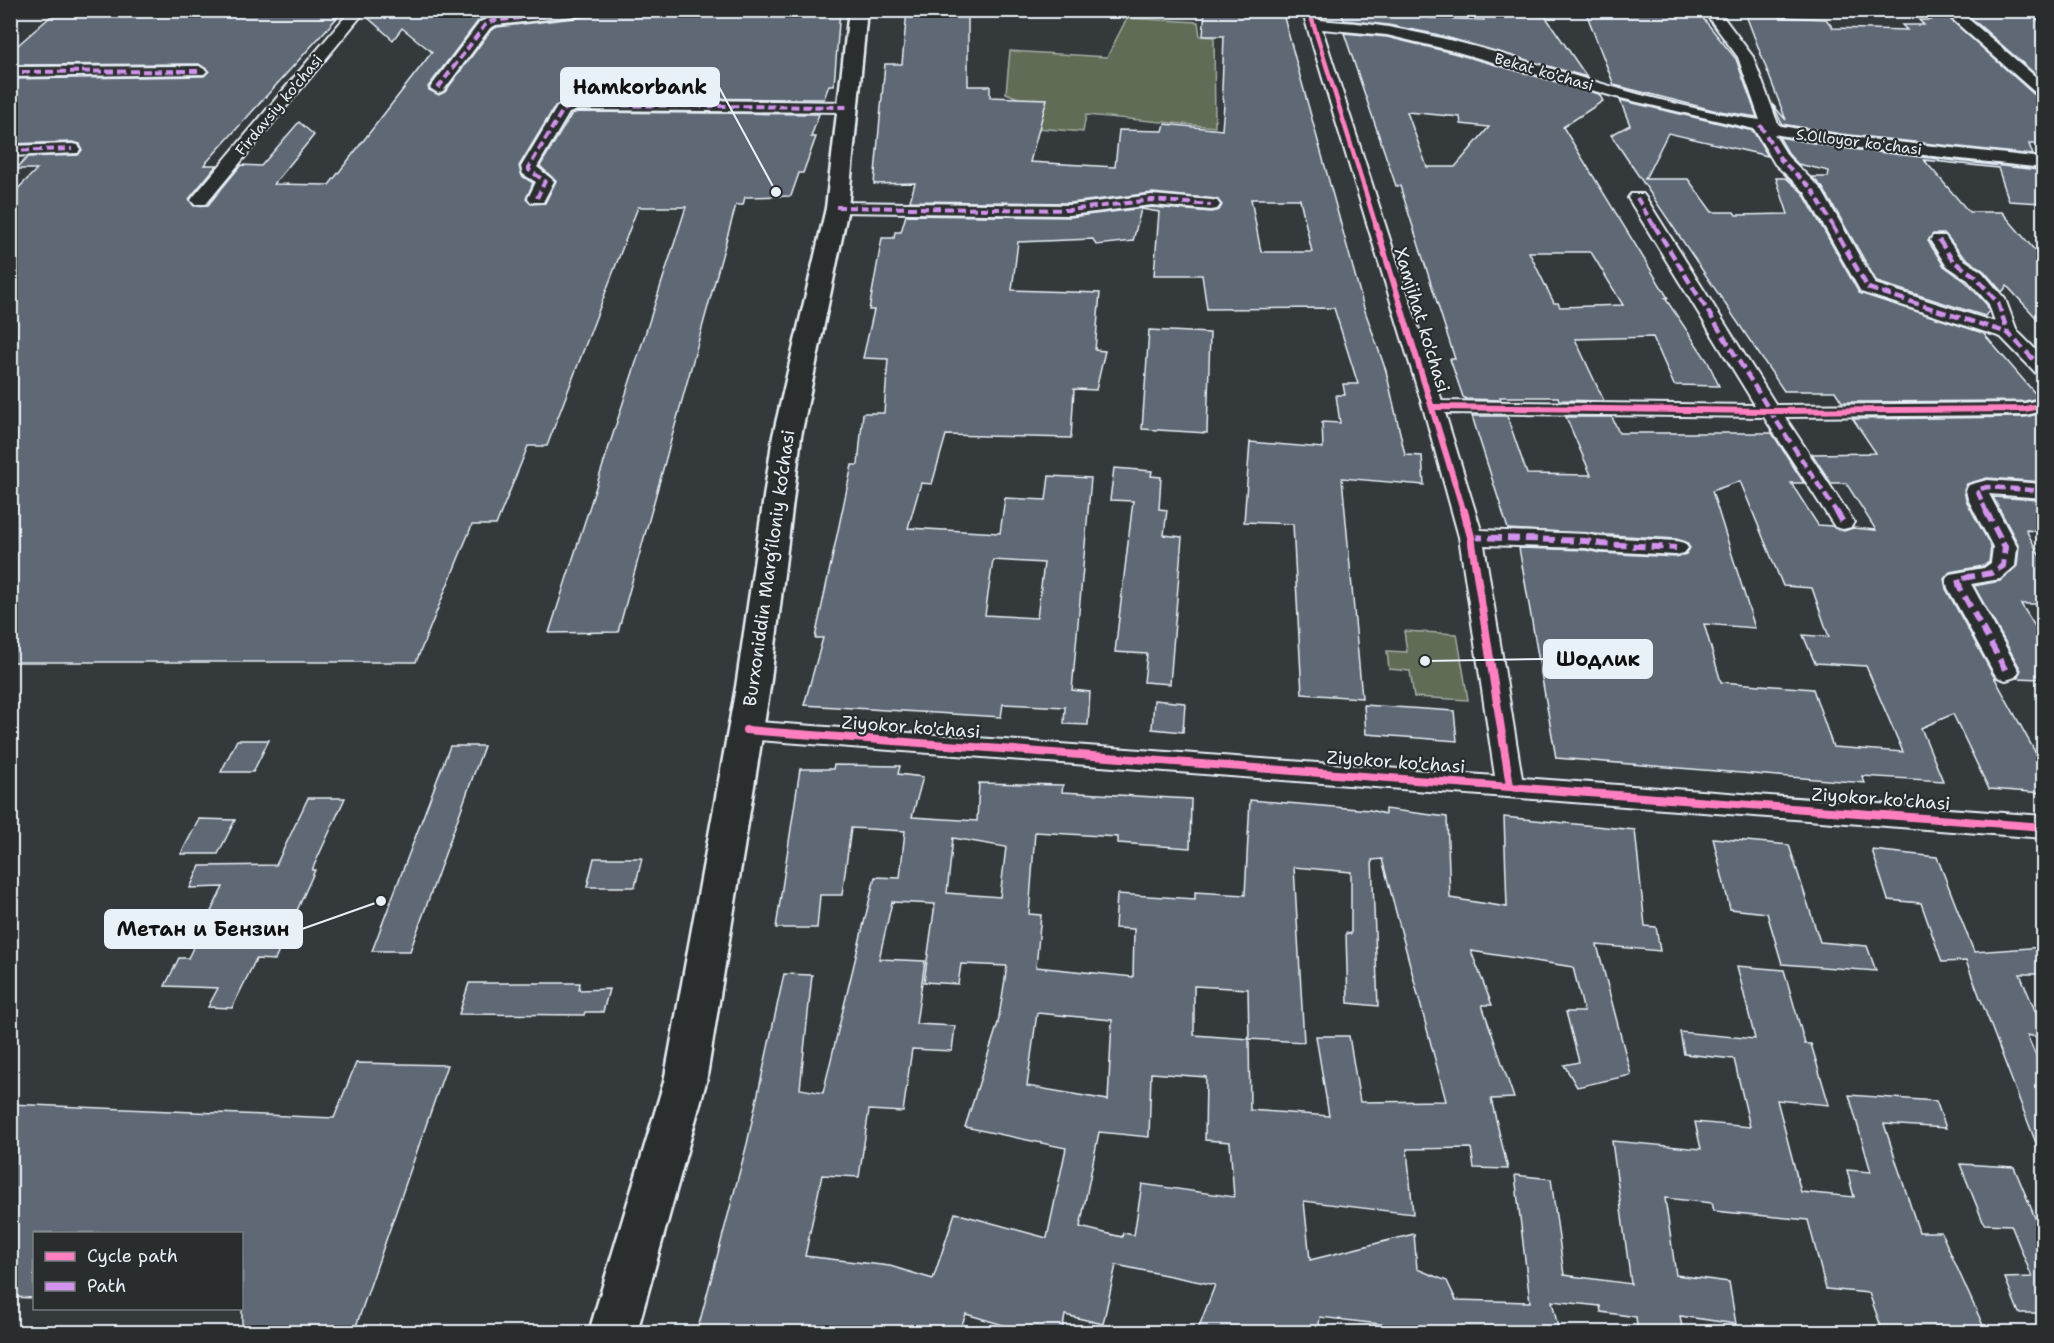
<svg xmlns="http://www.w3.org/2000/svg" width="2054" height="1343" font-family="'Shantell Sans',sans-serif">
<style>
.green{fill:#606c54;stroke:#a4aea6;stroke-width:1.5}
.building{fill:#5e6775;stroke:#e8f1f8;stroke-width:1.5;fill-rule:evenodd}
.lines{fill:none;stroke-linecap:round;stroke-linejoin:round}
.street-casing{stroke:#e8f1f8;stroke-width:4}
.primary-casing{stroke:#e8f1f8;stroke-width:5}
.street{fill:#2a2d2e;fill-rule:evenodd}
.primary{fill:#2a2d2e;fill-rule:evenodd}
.quiet-far2{stroke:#d193ec;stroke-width:4;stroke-dasharray:8 4;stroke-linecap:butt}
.quiet-far1{stroke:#d193ec;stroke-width:4.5;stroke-dasharray:10 4.5;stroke-linecap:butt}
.quiet{stroke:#d193ec;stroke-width:6;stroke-dasharray:12 6;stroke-linecap:butt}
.cycleway-far2-casing{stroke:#2a2d2e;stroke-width:7}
.cycleway-far1-casing{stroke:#2a2d2e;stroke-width:9}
.cycleway-casing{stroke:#2a2d2e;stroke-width:11}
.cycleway-far2{stroke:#ff80c0;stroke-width:4.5}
.cycleway-far1{stroke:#ff80c0;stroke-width:6}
.cycleway{stroke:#ff80c0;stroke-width:8}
.labels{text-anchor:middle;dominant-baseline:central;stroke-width:4.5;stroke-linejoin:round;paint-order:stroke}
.far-street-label{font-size:15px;fill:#e8f1f8;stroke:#2a2d2e}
.street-label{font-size:18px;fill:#e8f1f8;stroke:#2a2d2e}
.leader{fill:none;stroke:#e8f1f8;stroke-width:2}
.callout-dot{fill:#e8f1f8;stroke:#2a2d2e;stroke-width:2}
.callout{fill:#e8f1f8;stroke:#e8f1f8;stroke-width:2}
.callout-label{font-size:20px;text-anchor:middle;font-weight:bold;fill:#111}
</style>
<rect width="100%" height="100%" fill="#34393c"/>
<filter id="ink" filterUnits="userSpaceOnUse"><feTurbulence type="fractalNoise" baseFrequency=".0167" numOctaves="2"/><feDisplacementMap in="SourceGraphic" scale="12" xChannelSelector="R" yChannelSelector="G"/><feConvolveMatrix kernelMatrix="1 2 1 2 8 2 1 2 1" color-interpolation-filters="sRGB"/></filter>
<g filter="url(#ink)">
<g class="green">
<polygon points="1127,18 1198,22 1200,36 1214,37 1215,127 1086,115 1083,132 1014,126 1018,98 1006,93 1010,51 1107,57"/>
<polygon points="1404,631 1457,634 1468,700 1414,697 1410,671 1389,669 1387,651 1407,652"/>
</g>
<g class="building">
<polygon points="58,10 344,10 204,165 217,165 189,199 194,206 208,205 241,165 261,166 299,122 314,135 274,184 329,185 432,52 402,28 393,40 365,15 368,10 526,10 492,15 478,21 428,87 429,90 439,95 445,92 491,30 497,27 592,16 601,10 840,10 834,85 829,85 824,99 574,98 555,106 519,166 522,176 533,183 526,199 531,204 545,203 556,181 540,166 571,115 577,112 819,114 811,137 816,137 803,173 799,173 791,196 745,197 743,205 736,205 618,632 549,633 686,207 638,207 547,446 528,446 496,525 472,525 416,662 10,662 10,197 37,169 16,169 28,157 78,155 82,150 80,144 72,142 10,144 10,79 204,76 209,71 199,64 10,65 10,52"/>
<path d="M907 10H968V86H990V97L1047 99 1030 162 1115 167 1119 130 1163 131 1165 124 1222 130 1224 104 1222 90 1224 36H1203L1205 10 1283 14 1364 308 1386 371 1405 455 1422 456 1424 485 1342 478 1362 698 1302 694 1293 524 1244 522 1250 442 1323 448 1322 422 1340 423 1336 395H1345L1343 384H1358L1334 308 1207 309 1202 275H1154L1159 212 1141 209 1133 241 1096 245 1093 239 1018 242 1012 290 1100 293 1095 350 1105 351 1096 390 1074 389 1071 438 946 435 932 484 921 483 908 528 1000 533 1005 498 1046 500 1049 476 1091 478 1072 690 1090 692 1088 725 1064 724 1065 707 1003 704 1001 717 804 705 823 638H815L852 465H858L863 413H884L888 359 863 358 874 310H869L882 238H894L895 232H901L906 215 1070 217 1152 207 1211 212 1219 210 1222 205 1217 199 1152 193 1070 203 910 201 915 183 874 184 885 64H902ZM1251 199H1300L1312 252H1261ZM993 560 1044 563 1037 618 985 615Z"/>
<polygon points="1340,10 1426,10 1429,18 1484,20 1480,10 1541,10 1587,77 1435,34 1388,25 1344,20"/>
<polygon points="1585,10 1698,12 1736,59 1757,117 1713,110 1614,85"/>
<polygon points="1744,10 1777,10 1780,17 1826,19 1833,28 1907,30 1902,25 1924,25 1919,20 1931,20 1920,10 1940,10 2037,97 2043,99 2043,144 2029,144 2033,155 1841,134 1782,124 1773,105 1786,120"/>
<polygon points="1962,10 2032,14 2043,25 2043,81"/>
<path d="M1344 33 1387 37 1453 53 1599 94 1603 101 1563 127 1668 298H1665L1708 362 1719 386 1674 385 1653 337 1575 339 1604 401 1559 400 1558 397H1500L1501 400 1466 399 1463 397 1450 359H1455L1400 186H1396ZM1407 112 1460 117 1461 124 1489 127 1455 167H1427ZM1529 252H1591L1623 305 1560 307 1558 303H1554Z"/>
<polygon points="1620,100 1753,131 1768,156 1668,133 1645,179 1688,179 1712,212 1734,212 1736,215 1788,214 1776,178 1786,178 1803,193 1859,293 1983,333 2039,398 2025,401 1842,402 1835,391 1784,391 1611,135 1630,125"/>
<polygon points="1779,137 1841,148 2038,170 2043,188 2043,203 2009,201 1998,168 1924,160 1969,212 2002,212 2043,260 2043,325 2007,286 2002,292 1984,271 1962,255 1945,234 1933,234 1928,241 1944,266 1966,282 1987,305 1989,311 1985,316 1877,282 1823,188 1812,177 1828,177 1829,171 1798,164 1790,156"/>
<polygon points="1149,330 1210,333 1207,433 1142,429"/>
<path d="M2043 413V482L1987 478 1967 484 1964 490 1966 500 1991 547 1989 562 1983 566 1950 572 1944 579 1946 589 2039 759 2043 760V793L1989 789 1953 714 1921 728 1943 781 1862 776 1865 783 1556 758 1519 548 1586 550 1601 553 1676 557 1686 554 1690 548 1686 542 1676 539 1508 529 1472 416H1507L1527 474 1591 475 1566 417H1612L1619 433H1772L1804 483H1791L1818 525 1832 526 1844 531 1853 528 1876 530 1846 483H1831L1812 454 1876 453 1853 419 2025 417ZM1740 481 1783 586 1812 588 1829 637 1803 635 1815 663 1866 666 1903 752 1833 747 1813 689 1721 682 1704 624 1755 628 1712 491Z"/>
<polygon points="1114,468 1152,471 1151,476 1161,477 1159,509 1167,510 1164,535 1182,537 1170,684 1144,682 1147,654 1115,652 1133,501 1110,500"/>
<polygon points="1993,497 2043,500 2043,532 2026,530 2043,562 2043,604 2021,604 2043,639 2043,679 2017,678 2021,670 1974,586 2000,581 2017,566 2019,546"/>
<polygon points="1154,700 1185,703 1183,732 1152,729"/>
<polygon points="1364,705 1454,711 1457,741 1366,734"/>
<polygon points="237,740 269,740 253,772 221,772"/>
<polygon points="450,746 484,746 410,951 372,951"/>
<path d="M834 765 900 766 898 774 923 777 912 817 977 821 979 783 1063 785 1062 792 1191 799 1190 848 1118 843V837L1035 832 1029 914 1041 915 1036 967 1133 977 1134 929 1115 928 1117 894 1195 899V892L1245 895 1250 800 1370 810 1385 814V809L1447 817 1450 898 1507 907 1504 817 1635 830 1645 926 1656 927 1660 951 1597 945 1631 1075 1577 1087 1564 1065 1579 1062 1566 1012H1584L1573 967 1471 951 1492 1005H1482L1514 1098 1491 1099 1508 1169 1474 1168 1471 1148 1407 1149 1413 1214 1304 1201 1310 1260 1414 1234 1417 1269 1447 1281 1456 1300 1530 1302 1515 1175 1551 1179 1564 1275 1631 1284 1612 1141 1701 1149 1695 1122 1750 1127 1734 1059 1684 1054 1680 1032 1755 1039 1737 966 1784 970 1805 1044H1811L1829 1105 1777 1100 1801 1192 1854 1197 1847 1170 1871 1172 1849 1095 1936 1101 1946 1128 1884 1124 1919 1232H1941L1986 1332H1883L1869 1293 1826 1289 1808 1220 1714 1211 1712 1203 1665 1198 1676 1275 1729 1282 1736 1324 1680 1316 1683 1332H1638L1636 1317 1601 1312 1600 1306 1552 1301 1559 1332H1397L1396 1326 1320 1317 1318 1332H1197L1215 1285 1116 1265 1103 1324 1065 1315 1062 1332H1027L966 1314 959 1332H697L747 1144 784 974 812 975 800 1089 823 1093 875 877 900 878 905 831 851 828 842 895H820L817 928H776L800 769H833ZM953 838 1006 847 1000 897 947 893ZM1382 859 1446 1101 1360 1102 1349 1036H1316L1329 1116 1250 1110 1249 1039 1304 1042 1294 867 1351 872V934L1346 933 1348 1003 1378 1006 1372 860ZM892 902 935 904 924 982 958 984 961 964 1007 966 998 1023 965 1127 1066 1148 1047 1238 955 1213 933 1279 890 1266 805 1256 822 1175 859 1177 869 1110 903 1112 912 1049 952 1051 955 1026 916 1024 925 961 879 959ZM1194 986 1248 989 1249 1039 1194 1035ZM1037 1013 1112 1020 1108 1100 1027 1086ZM1151 1073 1206 1077 1205 1140 1230 1142 1234 1197 1142 1184 1134 1235 1123 1233 1122 1237 1080 1227 1099 1132 1149 1137Z"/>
<polygon points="308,798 345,798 312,870 315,870 275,960 256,959 232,1008 208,1007 218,988 165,986 179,958 188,958 223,887 190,888 200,866 276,865"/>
<polygon points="199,819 235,820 218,854 181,854"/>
<polygon points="1713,838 1789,845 1820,942 1867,946 1876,971 1782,964 1767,913 1730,909"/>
<polygon points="1872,850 1937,857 1974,952 2043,947 2043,974 2020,974 2043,1030 2043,1038 2027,1035 2043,1073 2043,1155 2041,1156 1966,961 1942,962 1921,903 1888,900"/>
<polygon points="594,858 642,858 635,887 587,887"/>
<polygon points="469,983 580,983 579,990 609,989 603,1012 585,1012 584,1015 459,1014"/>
<polygon points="356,1063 447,1065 354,1332 242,1332 242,1233 34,1233 34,1298 10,1297 10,1104 334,1118"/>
<polygon points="1960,1164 2014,1167 2043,1237 2043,1313 2019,1313 2005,1278 2032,1277 2011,1225 1984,1224"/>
</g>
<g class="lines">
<g class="street-casing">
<g id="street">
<polygon points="351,10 366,10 206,204 194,204 191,200 194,196"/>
<polygon points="548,10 599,10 592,14 496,25 490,28 443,91 438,93 430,88 480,22 492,17"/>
<path d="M1302 10H1316L1319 20C1342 22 1365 23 1388 27 1514 49 1633 103 1760 120L1738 57 1703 10H1718L1753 57 1778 124 1781 126 1841 136 2044 158V168L1841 146 1774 134 1788 157 1821 189 1875 284 1995 322 1989 304 1968 280 1946 265 1930 240 1933 236H1945L1960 257 1982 272 2005 299 2017 331 2044 358V376L2037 374 2001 337 1861 292 1805 192 1775 164 1754 129 1616 97 1454 51 1387 35 1322 29 1442 401 1755 405 1628 198 1631 194H1643L1646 198 1776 405 2025 403 2044 399V411L2025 415 1785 417 1854 522 1851 527 1843 529 1835 527 1764 417 1445 413 1481 530 1586 534 1601 537 1676 541 1684 543 1688 548 1684 553 1676 555 1601 551 1586 548 1484 545 1522 778 2044 816V838L746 739 737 737 733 730 737 723 746 721 1495 776 1459 537 1423 407Z"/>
<polygon points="1942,10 1958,10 2044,84 2044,97 2038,95"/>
<polygon points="199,66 207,71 204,74 10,77 10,67"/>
<polygon points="607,99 849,102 857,107 849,112 577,110 569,113 537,167 554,181 543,202 531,202 528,198 536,182 523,174 521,167 557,107 575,100"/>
<polygon points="72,144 78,145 80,149 78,153 10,156 10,146"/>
<polygon points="1152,195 1211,200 1217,201 1220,205 1217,209 1211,210 1152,205 1070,215 836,212 830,211 827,207 830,203 836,202 1070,205"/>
<polygon points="1987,480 2044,484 2044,498 1989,494 2017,547 2015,566 2000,579 1971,584 2019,671 2015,677 2006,680 1997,677 1993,671 1948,588 1946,579 1950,574 1984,568 1991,563 1993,547 1968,499 1966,490 1969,485"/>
</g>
</g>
<g class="primary-casing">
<polygon id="primary" points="849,10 867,10 848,208 801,436 770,687 706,1082 637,1332 589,1332 664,1082 736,687 773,436 826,208"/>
</g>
<use href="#street" class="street"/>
<use href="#primary" class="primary"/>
<g class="quiet-far2">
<polyline points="10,72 199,71"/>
<polyline points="438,88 485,25 492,21 592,10"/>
<polyline points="1760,125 1781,160 1812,189 1833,226"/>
<polyline points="10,151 72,149"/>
<polyline points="537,198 545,181 529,170 529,167 563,110 575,105 849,107"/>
<polyline points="1637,198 1654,226"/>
<polyline points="836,207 1070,210 1152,200 1211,205"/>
</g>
<g class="quiet-far1">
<polyline points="1654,225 1770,411 1837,513"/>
<polyline points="1832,225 1868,288 2008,333"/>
<polyline points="1939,240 1953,261 1975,276 1998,303 2008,333 2044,370"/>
<polyline points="1987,513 1977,490 1987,487 2044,491"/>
</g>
<g class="quiet">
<polyline points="1836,511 1843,522"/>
<polyline points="1986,511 2005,547 2003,566 1991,573 1958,579 1960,588 2006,671"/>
<polyline points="1471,537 1586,541 1601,544 1676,548"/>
</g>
<g class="cycleway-far2-casing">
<polyline id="cycleway-far2" points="1309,10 1376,226"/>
</g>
<g class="cycleway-far1-casing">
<g id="cycleway-far1">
<polyline points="1376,225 1464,513"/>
<polyline points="1433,407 1770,411 2025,409 2044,405"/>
</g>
</g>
<g class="cycleway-casing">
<g id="cycleway">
<polyline points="1464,511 1471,537 1510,786"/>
<polyline points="746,730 2044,827"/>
</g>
</g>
<use href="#cycleway-far2" class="cycleway-far2"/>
<use href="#cycleway-far1" class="cycleway-far1"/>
<use href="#cycleway" class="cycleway"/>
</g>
</g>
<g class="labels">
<g class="far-street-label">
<text transform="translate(1544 72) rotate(16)">Bekat ko'chasi</text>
<text transform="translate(279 105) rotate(-50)">Firdavsiy ko'chasi</text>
<text transform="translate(1859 142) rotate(7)">S.Olloyor koʻchasi</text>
</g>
<g class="street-label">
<text transform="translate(1422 320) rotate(73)">Xamjihat ko'chasi</text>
<text transform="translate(769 568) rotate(-82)">Burxoniddin Marg’iloniy ko’chasi</text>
<text transform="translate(911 727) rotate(4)">Ziyokor ko'chasi</text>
<text transform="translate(1396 762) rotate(4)">Ziyokor ko'chasi</text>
<text transform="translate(1881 799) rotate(4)">Ziyokor ko'chasi</text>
</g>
</g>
<path class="leader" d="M776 192L719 87M1425 661L1544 659M381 901L302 929"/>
<g class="callout-dot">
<circle cx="776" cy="192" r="6"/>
<circle cx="1425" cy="661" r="6"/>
<circle cx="381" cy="901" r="6"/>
</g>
<g class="callout">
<rect x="561" y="68" width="158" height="38" rx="6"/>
<rect x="1544" y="640" width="108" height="38" rx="6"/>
<rect x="105" y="910" width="197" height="38" rx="6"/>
</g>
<g class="callout-label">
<text x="640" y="94">Hamkorbank</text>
<text x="1598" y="666">Шодлик</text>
<text x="203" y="936">Метан и Бензин</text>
</g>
<rect width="2054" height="1343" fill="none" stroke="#2a2d2e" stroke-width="36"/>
<rect x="18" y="18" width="2018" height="1307" fill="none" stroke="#e8f1f8" stroke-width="2" filter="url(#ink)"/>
<rect x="33" y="1232" width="210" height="78" fill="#2a2d2e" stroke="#767b7f" stroke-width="1.5"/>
<rect x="45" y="1252" width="30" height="9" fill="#ff80c0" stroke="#767b7f" stroke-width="1.5"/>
<text x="87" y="1262" font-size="18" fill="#e8f1f8">Cycle path</text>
<rect x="45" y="1282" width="30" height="9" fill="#d193ec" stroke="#767b7f" stroke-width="1.5"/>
<text x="87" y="1292" font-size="18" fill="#e8f1f8">Path</text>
</svg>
